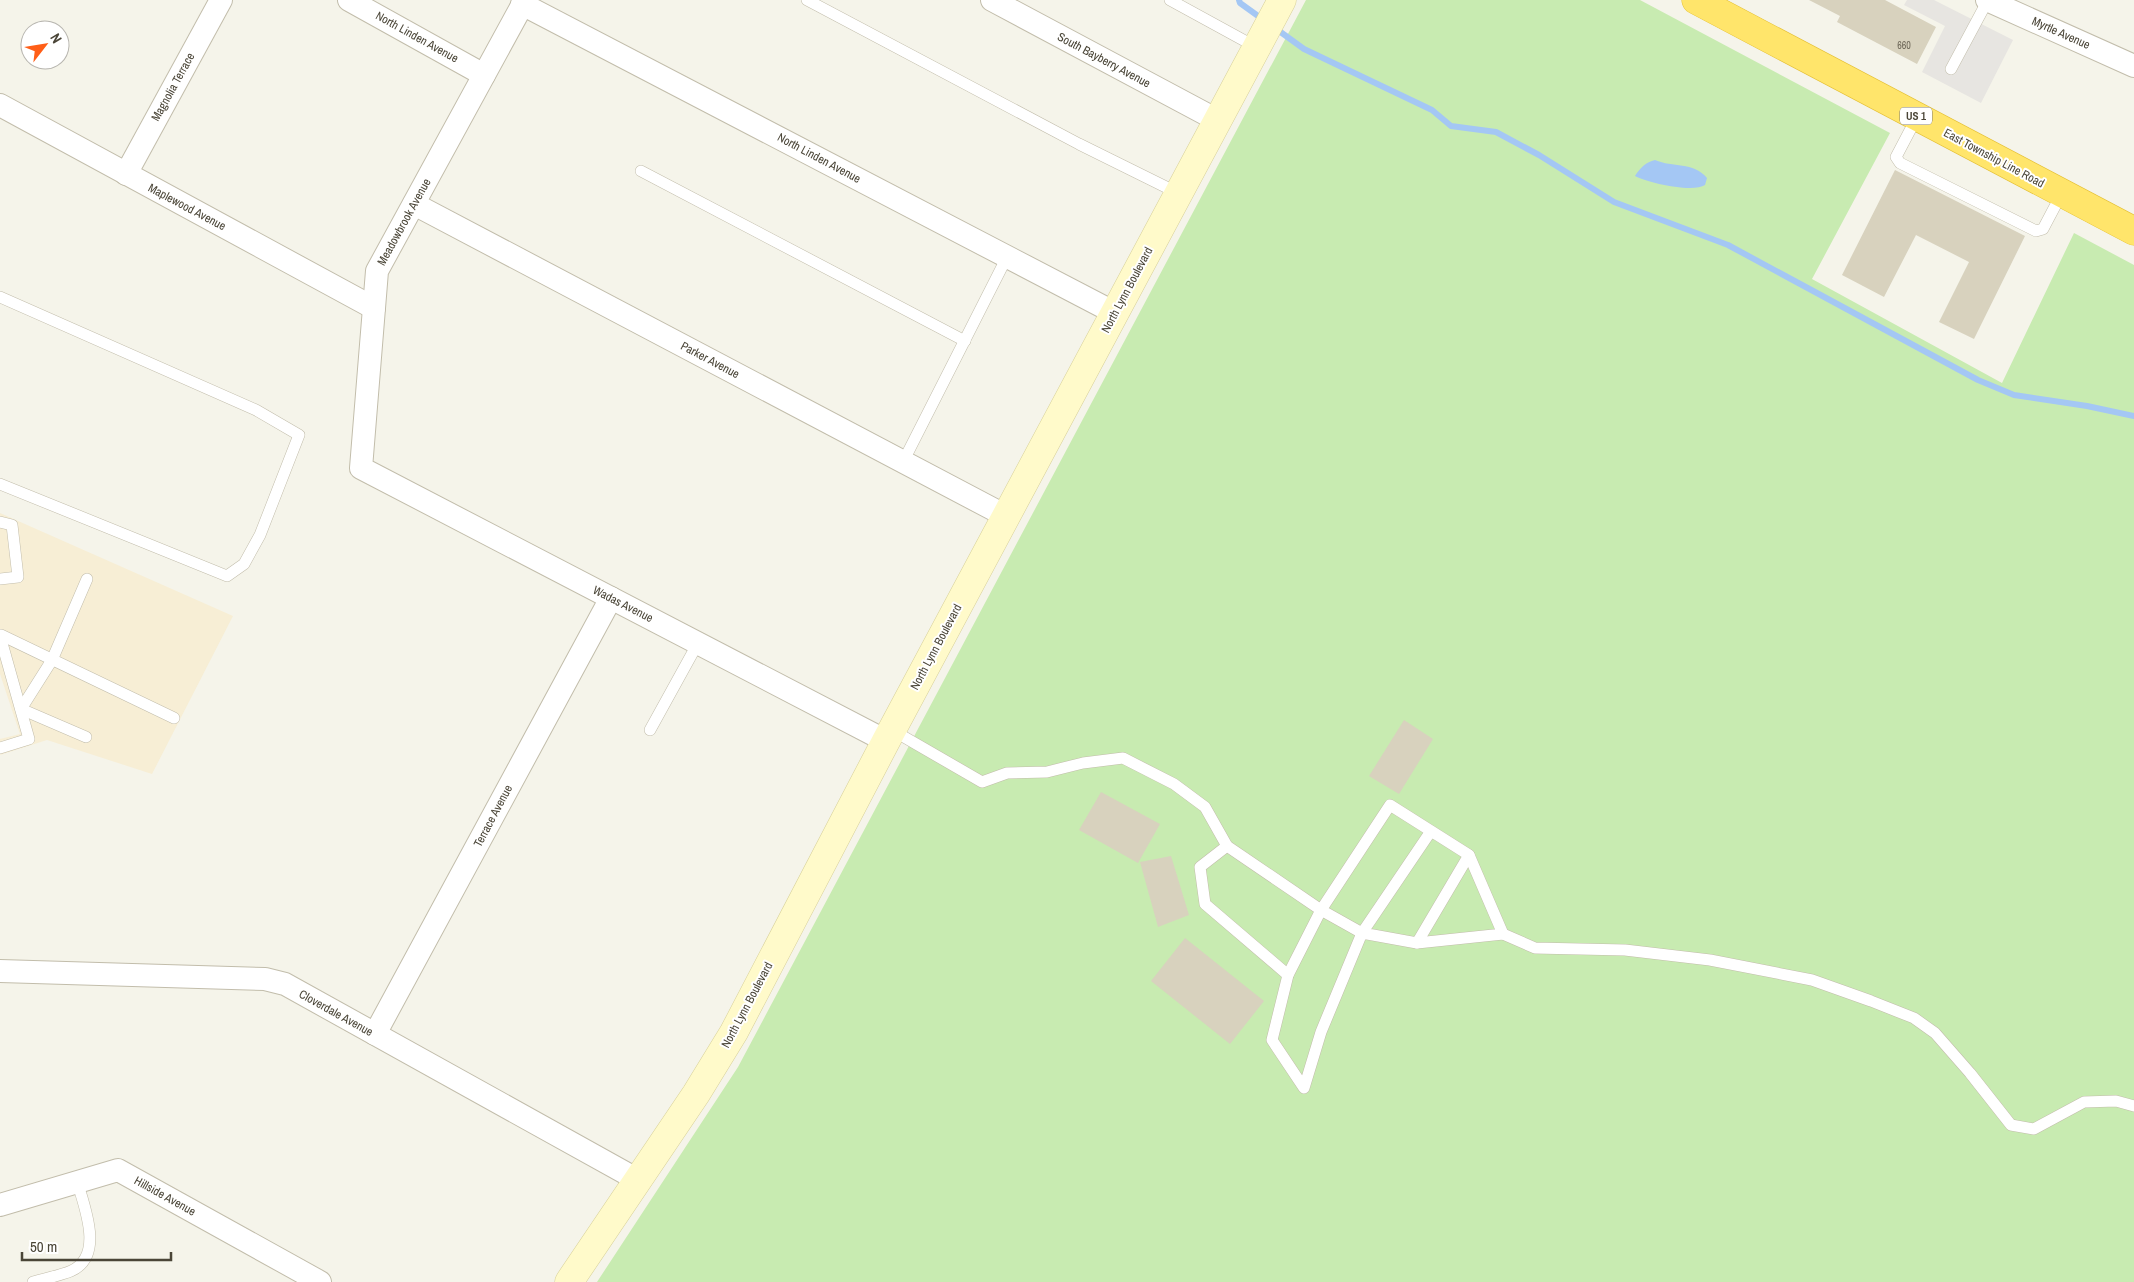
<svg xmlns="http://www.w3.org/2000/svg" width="2134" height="1282" font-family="'Archivo Narrow',sans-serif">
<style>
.commercial{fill:#f7eed5}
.green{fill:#c8ebb1}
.parking{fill:#e7e5e1}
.water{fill:#a4c7f4}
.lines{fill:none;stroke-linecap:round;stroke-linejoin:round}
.stream{stroke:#a4c7f4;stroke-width:6}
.building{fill:#d8d2be}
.lane-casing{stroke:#c2bdab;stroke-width:12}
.street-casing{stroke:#c2bdab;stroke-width:24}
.secondary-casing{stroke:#d7d098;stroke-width:29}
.highway-casing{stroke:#e4bf34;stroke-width:29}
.lane{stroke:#fff;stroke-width:11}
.street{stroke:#fff;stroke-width:22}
.secondary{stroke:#fffaca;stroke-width:28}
.highway{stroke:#ffe56b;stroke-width:28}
.labels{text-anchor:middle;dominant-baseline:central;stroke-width:4;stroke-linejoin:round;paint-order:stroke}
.number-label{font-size:10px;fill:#6e6859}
.shield{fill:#fff;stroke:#807d73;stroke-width:1}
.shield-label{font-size:11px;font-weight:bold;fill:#4a4537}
.street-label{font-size:12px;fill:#4a4537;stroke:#fff}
</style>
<rect width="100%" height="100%" fill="#f5f4ea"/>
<polygon class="commercial" points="0,513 233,616 152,774 47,740 0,755 0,739 20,734 0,674"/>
<polygon class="green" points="1306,0 1640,0 1890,133 1812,279 2002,383 2074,233 2134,265 2134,1282 597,1282 738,1067"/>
<polygon class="parking" points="1907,0 1934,0 2013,40 1981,103 1922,72 1945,26 1904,5"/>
<path class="water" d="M1655 160C1673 168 1693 161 1707 178L1705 185C1693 193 1648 183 1635 176 1640 168 1646 162 1655 160Z"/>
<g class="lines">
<g class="stream">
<polyline points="1239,0 1240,3 1265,21"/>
<polyline points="1275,28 1304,49 1432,110 1451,126 1496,132 1539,155 1614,202 1728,245 1978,380 2014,395 2087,406 2134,416"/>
</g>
</g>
<g class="building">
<polygon points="1809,0 1885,0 1936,27 1917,64 1837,22 1840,16"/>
<polygon points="1895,170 2025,236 1974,339 1939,322 1969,262 1916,235 1884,297 1842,275"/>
<polygon points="1404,720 1433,739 1399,794 1369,776"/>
<polygon points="1101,792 1160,824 1138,863 1079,830"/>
<polygon points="1171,856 1189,915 1158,927 1140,862"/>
<polygon points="1185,938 1264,1001 1230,1044 1151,981"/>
</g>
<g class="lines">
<g class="lane-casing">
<g id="lane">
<polyline points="807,0 1079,144 1178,193"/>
<polyline points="1170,0 1256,47"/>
<polyline points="1951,69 1988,0"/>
<polyline points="1917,117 1896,157 1900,163 2036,231 2043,229 2062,193"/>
<polyline points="641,171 965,341"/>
<polyline points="0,297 256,410 299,435 260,535 244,564 227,576 0,484"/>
<polyline points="903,462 1007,257"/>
<polyline points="0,522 12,525 18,577 0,579"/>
<polyline points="1,635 174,718"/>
<polyline points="0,636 29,739 0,748"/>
<polyline points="650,730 698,643"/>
<polyline points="892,730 982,782 1007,773 1047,772 1083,763 1123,758 1174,784 1205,807 1227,846 1321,910 1362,933 1417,943 1469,855 1390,805 1321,910 1288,975 1272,1040 1304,1088 1321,1032 1362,933 1431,831"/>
<polyline points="86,737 21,709 52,660 87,579"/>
<polyline points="1227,846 1200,867 1205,904 1288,975"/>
<polyline points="1503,934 1535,948 1625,950 1710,960 1812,980 1871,1001 1914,1018 1935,1033 1970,1073 2011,1125 2034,1129 2084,1102 2116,1101 2134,1106"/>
<polyline points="1417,943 1503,934 1469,855"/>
<path d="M33 1282C46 1278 59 1276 71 1271 105 1256 84 1206 77 1181"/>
</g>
</g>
<g class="street-casing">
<g id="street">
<polyline points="349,0 484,75"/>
<polyline points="525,0 377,271 361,468 886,741"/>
<polyline points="992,0 1217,120"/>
<polyline points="1987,0 2134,66"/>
<polyline points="522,4 1115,313"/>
<polyline points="0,105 374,308"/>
<polyline points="126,174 221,0"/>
<polyline points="414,204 1006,516"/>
<polyline points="0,971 265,979 285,984 638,1180"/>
<polyline points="375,1034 611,598"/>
<polyline points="0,1205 118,1170 320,1282"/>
</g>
</g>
<g class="secondary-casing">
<polyline id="secondary" points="569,1282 696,1094 734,1032 886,741 1282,0"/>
</g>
<g class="highway-casing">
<polyline id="highway" points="1696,0 2134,231"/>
</g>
<use href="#lane" class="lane"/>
<use href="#street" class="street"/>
<use href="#secondary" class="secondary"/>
<use href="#highway" class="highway"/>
</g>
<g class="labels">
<g class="number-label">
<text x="1904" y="45">660</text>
</g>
<rect class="shield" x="1900" y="107.5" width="32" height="17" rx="4"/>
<g class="shield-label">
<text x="1916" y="116">US 1</text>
</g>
<g class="street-label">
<text transform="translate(2061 33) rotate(24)">Myrtle Avenue</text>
<text transform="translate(417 37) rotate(29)">North Linden Avenue</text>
<text transform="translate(1104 60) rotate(28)">South Bayberry Avenue</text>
<text transform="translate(173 87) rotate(-61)">Magnolia Terrace</text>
<text transform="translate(819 158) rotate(28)">North Linden Avenue</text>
<text transform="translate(1994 158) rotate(28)">East Township Line Road</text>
<text transform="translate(187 207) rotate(28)">Maplewood Avenue</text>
<text transform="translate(404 222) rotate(-61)">Meadowbrook Avenue</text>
<text transform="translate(1127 290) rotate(-62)">North Lynn Boulevard</text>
<text transform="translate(710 360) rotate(28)">Parker Avenue</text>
<text transform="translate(623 604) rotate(27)">Wadas Avenue</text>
<text transform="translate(936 647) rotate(-62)">North Lynn Boulevard</text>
<text transform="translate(493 816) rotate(-62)">Terrace Avenue</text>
<text transform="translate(747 1005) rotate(-62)">North Lynn Boulevard</text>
<text transform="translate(336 1013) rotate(29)">Cloverdale Avenue</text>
<text transform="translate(165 1196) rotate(29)">Hillside Avenue</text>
</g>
</g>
<g transform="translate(45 45) rotate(59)"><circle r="24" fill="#ffffff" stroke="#b7b5af"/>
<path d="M0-4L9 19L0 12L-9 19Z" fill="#ff5e17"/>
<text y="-8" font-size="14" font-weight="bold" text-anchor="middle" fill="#4a4537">N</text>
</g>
<path d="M22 1252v8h149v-8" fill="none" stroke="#4a4537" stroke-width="2.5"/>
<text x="30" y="1252" font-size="15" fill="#4a4537" stroke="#ffffff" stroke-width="4" paint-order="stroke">50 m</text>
</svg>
